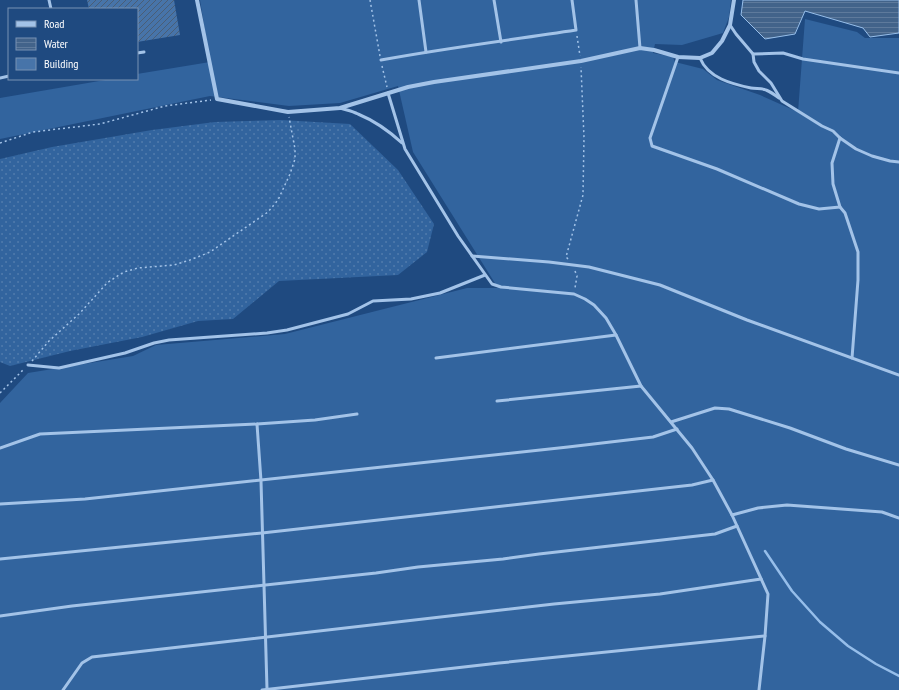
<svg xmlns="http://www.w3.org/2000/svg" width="899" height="690" font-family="'PT Sans Narrow',sans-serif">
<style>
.grass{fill:url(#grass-dots)}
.garden{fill:#32649e}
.water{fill:url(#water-rules);stroke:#96beea}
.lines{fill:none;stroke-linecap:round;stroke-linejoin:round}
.stream{stroke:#96beea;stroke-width:2.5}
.building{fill:url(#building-hatch)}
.path{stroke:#a3c3e8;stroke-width:1.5;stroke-dasharray:2 3;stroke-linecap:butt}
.lane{stroke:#a3c3e8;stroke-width:3}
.street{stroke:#a3c3e8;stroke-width:4}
</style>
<defs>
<pattern id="grass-dots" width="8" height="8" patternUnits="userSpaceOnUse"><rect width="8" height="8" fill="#32649e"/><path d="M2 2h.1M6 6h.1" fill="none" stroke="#517bad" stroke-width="1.8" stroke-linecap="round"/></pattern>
<pattern id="water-rules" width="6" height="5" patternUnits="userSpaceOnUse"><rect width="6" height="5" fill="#42638a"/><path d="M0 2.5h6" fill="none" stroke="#5e7a9c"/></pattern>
<pattern id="building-hatch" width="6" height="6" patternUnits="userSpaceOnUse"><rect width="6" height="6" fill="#4774a9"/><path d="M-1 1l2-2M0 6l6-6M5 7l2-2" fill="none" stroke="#4a5e76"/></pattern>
</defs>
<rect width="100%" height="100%" fill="#1f4a80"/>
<polygon class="grass" points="281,120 350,124 398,170 434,224 427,252 398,275 279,281 233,319 198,321 142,337 70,351 10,366 0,362 0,159 52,147 152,130 215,122"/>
<polygon class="garden" points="200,0 731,0 729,17 723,33 682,45 655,44 653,53 673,57 675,62 703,69 717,80 760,95 798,112 805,19 857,32 865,38 899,38 899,690 0,690 0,403 28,373 133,356 156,345 285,334 467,288 498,288 413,152 398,86 340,103 289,106 210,96 0,139 0,98 111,79 137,79 137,74 210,62"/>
<polygon class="water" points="743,0 899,0 899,33 870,37 863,28 805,11 795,34 765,39 741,15"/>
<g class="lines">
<polyline class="stream" points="765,551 792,591 820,622 848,646 876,664 899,676"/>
</g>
<polygon class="building" points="87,0 174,0 180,35 137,42 137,9 89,9"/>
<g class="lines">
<g class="path">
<polyline points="370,0 380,56"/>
<polyline points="577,36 580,56"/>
<polyline points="382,66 387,87"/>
<polyline points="0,143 33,132 100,124 165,106 211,100"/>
<polyline points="568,259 566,257 583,195 584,138 581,67"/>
<polyline points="575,271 577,276 575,288"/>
<polyline points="32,361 49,341 80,313 107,283 119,275 124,272 138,268 174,265 190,260 210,252 268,212 278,200 290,174 295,159 295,149 289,117"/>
<polyline points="0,393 24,369"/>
</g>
<g class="lane">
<polyline points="49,0 51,9"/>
<polyline points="419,0 426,52"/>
<polyline points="494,0 501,42"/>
<polyline points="636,0 640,48"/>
<polyline points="730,25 736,34 753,54 754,62 759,71 771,83 782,101 822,126 833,131 840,138 856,149 872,156 890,161 899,162"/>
<polyline points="137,53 144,52"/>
<polyline points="753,54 783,53 803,59 899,73"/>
<polyline points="678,57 650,138 652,146 717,169 799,204 819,209 840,207"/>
<path d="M700 58C708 78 732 84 751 88 756 89 762 88 766 90 771 92 775 95 779 98"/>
<path d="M381 60C446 48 511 40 576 30L572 0"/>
<polyline points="0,78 9,76"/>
<polyline points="388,93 405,149 458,236 492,284 501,287 574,294 585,299 594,305 606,318 616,335 641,386 692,448 713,480 732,515 768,594 765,636 759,690"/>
<path d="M340 108C346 110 352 111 358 114 375 121 389 131 402 143"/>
<polyline points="840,138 832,163 833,184 840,207 845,213 858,252 858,280 852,358"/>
<polyline points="472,256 549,262 589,267 660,285 747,320 899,375"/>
<polyline points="436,358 616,335"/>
<polyline points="28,365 59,368 125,353 154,343 169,340 267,333 287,330 348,314 373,301 411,299 440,293 485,275"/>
<polyline points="497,401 641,386"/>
<polyline points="671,422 715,408 729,409 790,428 846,449 899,465"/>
<polyline points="257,424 261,481 267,689"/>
<polyline points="0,448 40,434 257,424 315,420 357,414"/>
<polyline points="0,504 85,499 568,447 653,437 677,429"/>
<polyline points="732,515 758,508 787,505 882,512 899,518"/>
<polyline points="0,559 262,533 692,485 713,480"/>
<polyline points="0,616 72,606 376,573 418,567 503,559 539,554 715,534 737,526"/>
<polyline points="63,690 82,663 92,657 554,604 660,594 761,579"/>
<polyline points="262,690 499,663 765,636"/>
</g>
<polyline class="street" points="197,0 217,99 288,112 340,108 408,87 434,82 581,61 640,48 654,50 678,57 700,58 712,53 722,41 730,25 734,0"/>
</g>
<rect x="8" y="8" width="130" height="72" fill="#1f4a80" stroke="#7992b3"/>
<rect x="16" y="21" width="20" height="6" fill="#a3c3e8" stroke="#7992b3"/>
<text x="44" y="28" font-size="12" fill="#ffffff">Road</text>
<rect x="16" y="38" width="20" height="12" fill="url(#water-rules)" stroke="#7992b3"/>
<text x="44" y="48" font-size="12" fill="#ffffff">Water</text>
<rect x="16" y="58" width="20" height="12" fill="#4774a9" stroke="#7992b3"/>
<text x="44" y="68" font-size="12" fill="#ffffff">Building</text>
</svg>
